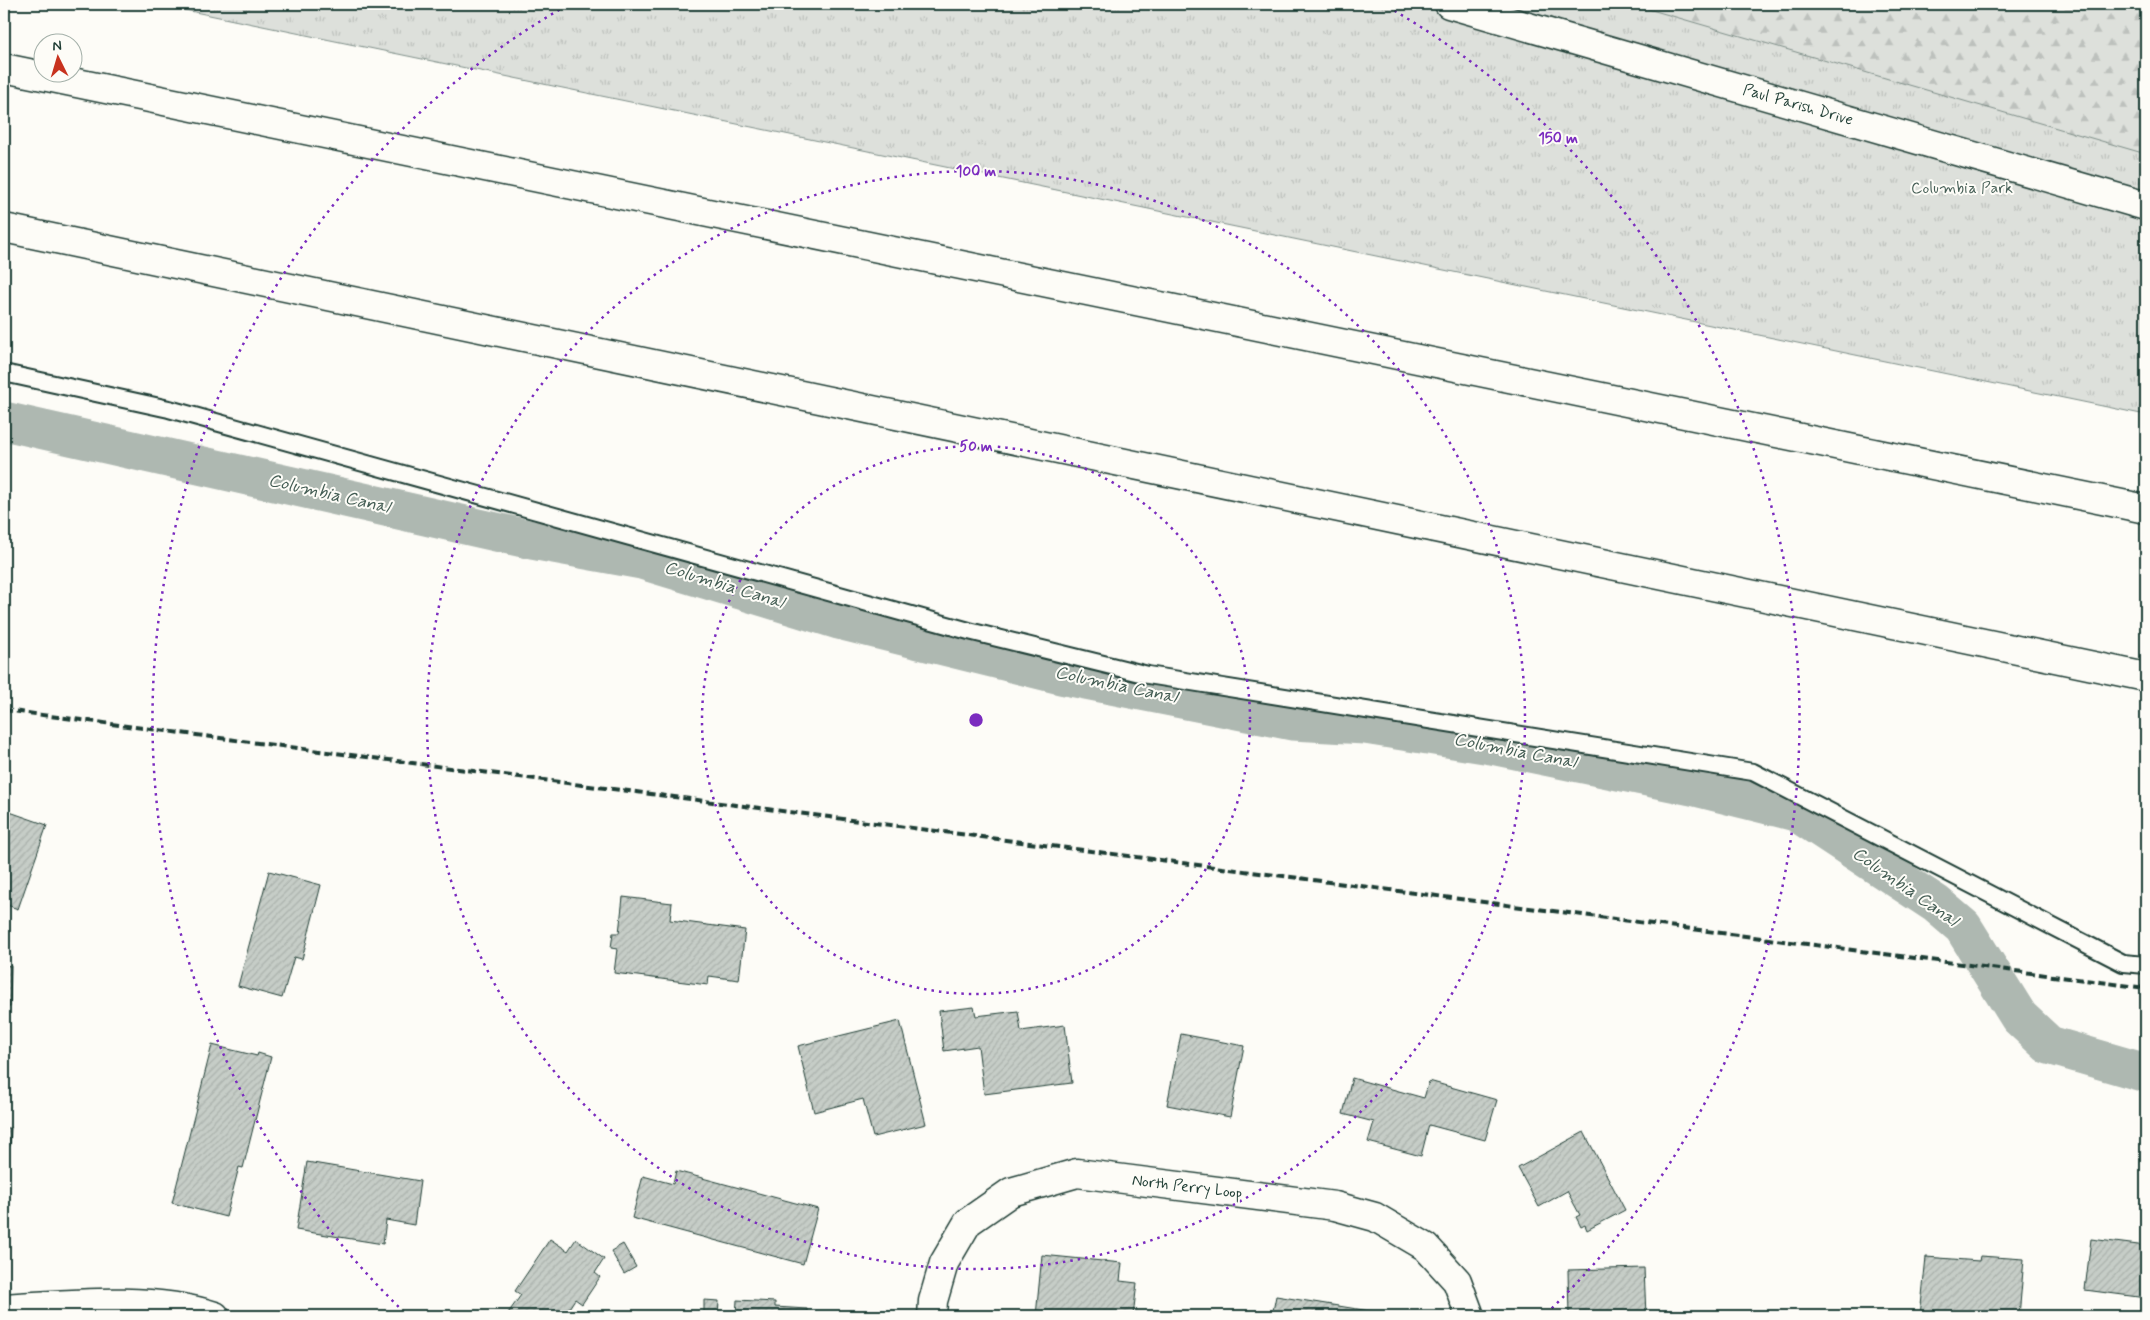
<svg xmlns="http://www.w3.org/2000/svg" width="2150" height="1320" font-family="Mynerve,sans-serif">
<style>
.grass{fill:url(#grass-tufts);stroke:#7e8e88}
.forest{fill:url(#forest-firs);stroke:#7e8e88}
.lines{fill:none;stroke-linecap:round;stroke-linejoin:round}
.canal{stroke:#aeb8b1;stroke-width:39}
.building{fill:url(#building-hatch);stroke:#1f3d34}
.lane-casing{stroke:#1f3d34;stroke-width:20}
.street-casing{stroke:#1f3d34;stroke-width:31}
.secondary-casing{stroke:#1f3d34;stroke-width:31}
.highway-casing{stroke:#1f3d34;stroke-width:31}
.lane{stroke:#fdfcf7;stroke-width:16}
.street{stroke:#fdfcf7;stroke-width:28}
.secondary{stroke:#fdfcf7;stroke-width:28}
.highway{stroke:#fdfcf7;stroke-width:28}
.rail{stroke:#1f3d34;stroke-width:4;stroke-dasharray:8 4;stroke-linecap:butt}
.ring{fill:none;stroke:#7b2cbf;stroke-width:2.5;stroke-dasharray:2.5 5}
.labels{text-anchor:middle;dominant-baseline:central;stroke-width:4;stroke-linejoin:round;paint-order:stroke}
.street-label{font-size:16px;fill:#1f3d34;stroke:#fdfcf7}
.park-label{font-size:16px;fill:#455e55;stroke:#fdfcf7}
.water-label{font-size:18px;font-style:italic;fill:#435c53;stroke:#fdfcf7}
.centre{fill:#7b2cbf;stroke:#fdfcf7;stroke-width:2.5}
.ring-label{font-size:15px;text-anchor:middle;font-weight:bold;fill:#7b2cbf;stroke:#fdfcf7;stroke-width:4;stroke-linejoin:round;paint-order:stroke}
</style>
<defs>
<pattern id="grass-tufts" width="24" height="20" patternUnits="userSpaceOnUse" patternTransform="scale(1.25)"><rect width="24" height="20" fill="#dde0db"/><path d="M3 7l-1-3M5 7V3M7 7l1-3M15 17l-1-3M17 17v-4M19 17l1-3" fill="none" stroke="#bdc1bd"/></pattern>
<pattern id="forest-firs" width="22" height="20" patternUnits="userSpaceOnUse" patternTransform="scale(1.25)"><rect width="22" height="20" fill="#dde0db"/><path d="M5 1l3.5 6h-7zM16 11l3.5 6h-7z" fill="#bdc1bd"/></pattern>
<pattern id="building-hatch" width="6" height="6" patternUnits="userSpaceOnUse" patternTransform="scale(1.25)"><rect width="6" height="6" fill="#c6cdc7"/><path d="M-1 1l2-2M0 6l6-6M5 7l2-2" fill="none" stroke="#aab1ac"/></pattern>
</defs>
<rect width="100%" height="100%" fill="#fdfcf7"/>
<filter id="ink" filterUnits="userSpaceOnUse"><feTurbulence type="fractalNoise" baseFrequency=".02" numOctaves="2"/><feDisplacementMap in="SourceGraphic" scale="10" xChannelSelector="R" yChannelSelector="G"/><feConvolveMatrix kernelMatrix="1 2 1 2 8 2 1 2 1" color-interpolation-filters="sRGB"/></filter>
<g filter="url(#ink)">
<polygon class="grass" points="156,4 2146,4 2146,415"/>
<polygon class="forest" points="1631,4 2146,4 2146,154"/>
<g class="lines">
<polyline class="canal" points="4,421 532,540 642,560 839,620 1061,675 1293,721 1365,725 1491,745 1696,787 1796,812 1936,904 1963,927 2019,1017 2049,1045 2146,1073"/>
</g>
<g class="building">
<polygon points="4,810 47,825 18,909 4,904"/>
<polygon points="269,871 321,885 302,959 294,957 282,998 238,986"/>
<polygon points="623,897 672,903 670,920 745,930 739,980 709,976 708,985 614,973 617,949 611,948 613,933 619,933"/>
<polygon points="4,965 11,966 10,1007 4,1007"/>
<polygon points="974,1007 976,1016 1018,1011 1021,1031 1065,1025 1072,1083 984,1094 978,1046 944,1051 939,1011"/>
<polygon points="900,1021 926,1124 873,1137 863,1099 814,1112 798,1046"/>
<polygon points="1181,1034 1244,1046 1230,1117 1167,1105"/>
<polygon points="212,1045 257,1056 258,1053 271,1057 243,1168 239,1167 226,1217 172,1203"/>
<polygon points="1352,1078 1424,1098 1429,1081 1497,1100 1485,1140 1429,1125 1421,1156 1368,1142 1374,1122 1343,1114"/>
<polygon points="4,1128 11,1128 10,1146 4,1146"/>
<polygon points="1584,1132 1625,1210 1587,1230 1585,1225 1581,1227 1576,1217 1580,1215 1567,1191 1539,1207 1518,1168"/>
<polygon points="307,1162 420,1181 414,1225 386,1220 383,1244 296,1230"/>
<polygon points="676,1171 818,1209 803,1264 632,1218 643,1176 673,1184"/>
<polygon points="550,1239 568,1251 576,1239 604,1259 595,1273 600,1277 582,1304 575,1299 564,1316 506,1316 521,1295 515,1291"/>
<polygon points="2091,1239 2146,1246 2146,1298 2085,1290"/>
<polygon points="623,1244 636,1267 624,1274 611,1251"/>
<polygon points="1042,1255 1122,1263 1120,1281 1137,1283 1133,1316 1036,1316"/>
<polygon points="1980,1256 2024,1259 2019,1316 1920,1316 1926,1257 1979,1261"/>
<polygon points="1644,1268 1646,1316 1569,1316 1568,1270"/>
<polygon points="1276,1296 1382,1313 1381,1316 1272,1316"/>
<polygon points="704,1300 719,1301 718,1316 704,1316"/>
<polygon points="737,1300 775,1302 775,1307 807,1309 807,1316 736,1316"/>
</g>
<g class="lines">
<g class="lane-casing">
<polyline id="lane" points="4,373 169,409 969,631 1148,675 1753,772 2123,963 2146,965"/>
</g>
<g class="street-casing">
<g id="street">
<path d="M4 1308C71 1304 150 1295 215 1316"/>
<polyline points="932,1316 933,1301 944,1263 968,1222 1011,1192 1077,1173 1335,1206 1375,1217 1426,1247 1457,1281 1470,1316"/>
</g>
</g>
<g class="secondary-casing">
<polyline id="secondary" points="1449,4 2146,206"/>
</g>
<g class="highway-casing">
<g id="highway">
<polyline points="4,68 2146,509"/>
<polyline points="4,228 2146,677"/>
</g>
</g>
<use href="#lane" class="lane"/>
<use href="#street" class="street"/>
<use href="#secondary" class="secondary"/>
<use href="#highway" class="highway"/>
<polyline class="rail" points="4,710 2146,988"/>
</g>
</g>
<g class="ring">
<circle cx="976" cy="720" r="274"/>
<circle cx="976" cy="720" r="549"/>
<path d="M404 1312A823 823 0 0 1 564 7M1388 7A823 823 0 0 1 1548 1312"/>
</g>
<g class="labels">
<g class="street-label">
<text transform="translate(1798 105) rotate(16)">Paul Parish Drive</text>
<text transform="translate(1187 1187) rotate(7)">North Perry Loop</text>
</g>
<g class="park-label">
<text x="1962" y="188">Columbia Park</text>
</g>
<g class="water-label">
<text transform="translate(329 494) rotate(13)">Columbia Canal</text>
<text transform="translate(724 585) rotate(17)">Columbia Canal</text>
<text transform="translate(1116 685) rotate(12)">Columbia Canal</text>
<text transform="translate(1515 751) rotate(11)">Columbia Canal</text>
<text transform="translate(1905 887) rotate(35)">Columbia Canal</text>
</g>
</g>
<circle cx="976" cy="720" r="8" class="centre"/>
<g class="ring-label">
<text x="1558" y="143">150 m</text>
<text x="976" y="176">100 m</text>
<text x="976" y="451">50 m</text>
</g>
<rect width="2150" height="1320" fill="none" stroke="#fdfcf7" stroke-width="20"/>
<rect x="10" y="10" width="2130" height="1300" fill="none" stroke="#1f3d34" stroke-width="2" filter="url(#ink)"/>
<g transform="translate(58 58) rotate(355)"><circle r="24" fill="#fdfcf7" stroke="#a4b0a9"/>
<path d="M0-4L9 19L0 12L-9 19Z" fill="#c8321e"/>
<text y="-8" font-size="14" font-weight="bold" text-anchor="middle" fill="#1f3d34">N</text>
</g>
</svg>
